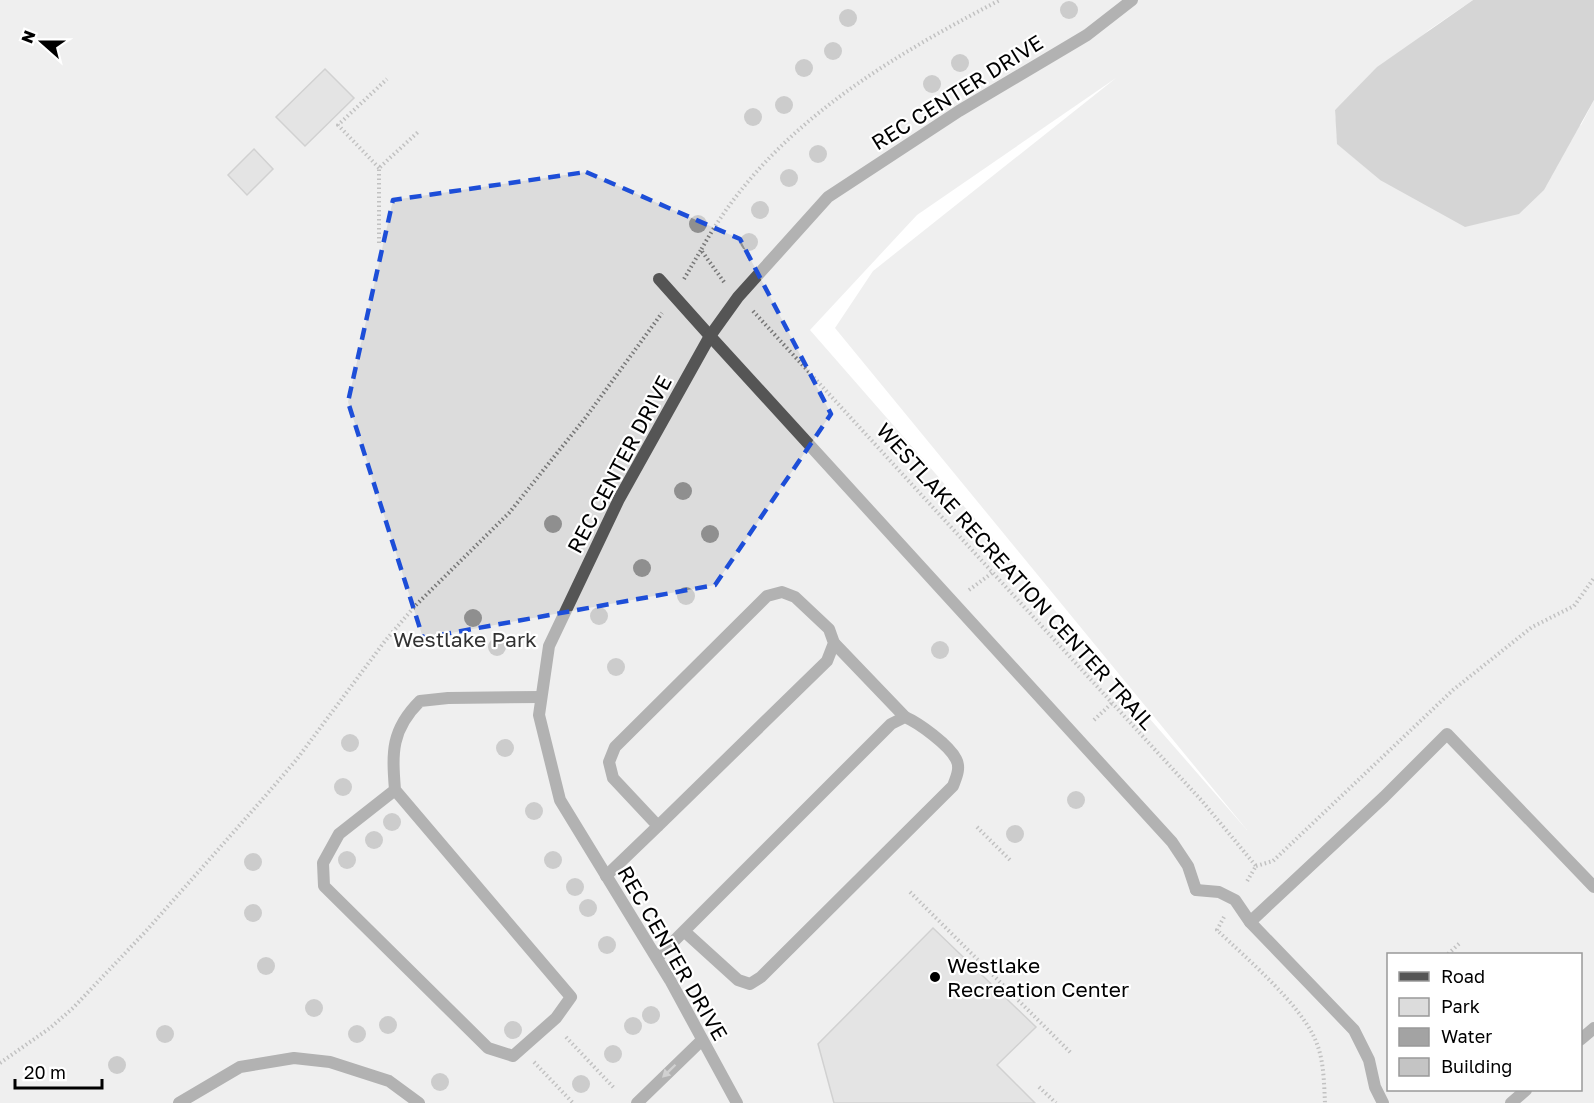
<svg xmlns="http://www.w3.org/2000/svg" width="1594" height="1103" font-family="'Golos Text',sans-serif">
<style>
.green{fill:#dcdcdc;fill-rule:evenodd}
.water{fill:#a3a3a3}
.building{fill:#c4c4c4;stroke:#999;stroke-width:1.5}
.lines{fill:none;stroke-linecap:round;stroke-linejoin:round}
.path{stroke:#777;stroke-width:4;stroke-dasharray:1.5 3;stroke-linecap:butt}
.service{stroke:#555;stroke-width:12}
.minor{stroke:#555;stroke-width:12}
.tree{fill:#8f8f8f}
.oneway{fill:#999}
.marked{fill:none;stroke:#1d4ed8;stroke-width:4.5;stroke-dasharray:12 8;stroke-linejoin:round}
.poi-dot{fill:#000;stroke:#fff;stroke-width:2}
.labels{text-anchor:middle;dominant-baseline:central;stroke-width:4.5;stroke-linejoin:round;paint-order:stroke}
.street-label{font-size:21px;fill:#000;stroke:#fff}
.park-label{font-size:21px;fill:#333;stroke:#fff}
.poi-label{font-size:21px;fill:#000;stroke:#fff;text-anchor:start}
</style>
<rect width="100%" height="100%" fill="#fff"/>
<path class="green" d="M0 0H1473L1429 30 1335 110 1338 144 1380 180 1581 125 1594 100V1103H0ZM1116 78 873 271 835 328 1247 830 810 330 917 215ZM1388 954H1580V1090H1388Z"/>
<polygon class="water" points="1473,0 1594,0 1594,100 1544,190 1519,214 1465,227 1380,180 1337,144 1335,110 1377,67"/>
<g class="building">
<polygon points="325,69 354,98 305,146 276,117"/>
<polygon points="254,149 273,169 247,195 228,175"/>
<polygon points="933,928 1036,1027 997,1065 1035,1103 834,1103 818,1044"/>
</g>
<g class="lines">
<g class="path">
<polyline points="379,168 338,125 387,79"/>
<polyline points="379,243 379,168 418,132"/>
<polyline points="684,279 701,250"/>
<path d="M724 282 701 250C767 130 883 61 1000 0"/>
<polyline points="753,311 1202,801 1256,866 1246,883"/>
<polyline points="969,590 992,573"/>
<polyline points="1094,720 1112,703"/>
<polyline points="977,827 1010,860"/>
<polyline points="1256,866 1273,861 1453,690 1532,627 1574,606 1594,578"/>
<polyline points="910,892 1072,1054"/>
<path d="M1224 917 1217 930C1246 958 1304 1007 1317 1044 1324 1062 1324 1084 1325 1103"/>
<polyline points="1448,954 1461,942"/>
<polyline points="566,1037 615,1089"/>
<polyline points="534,1062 573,1103"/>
<polyline points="0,1063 50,1028 73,1008 147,930 261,801 297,759 385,641 415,606 509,513 586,417 662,313"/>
<polyline points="1039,1087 1056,1103"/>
</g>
<g class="service">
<polyline points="659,279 710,336"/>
<polyline points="834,643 905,717"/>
<path d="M395 790 339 834 323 863 324 886 488 1048 513 1056 556 1018 571 997 395 790C392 752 391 730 420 701L448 698 541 697"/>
<polyline points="606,876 658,826 827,661 834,643 829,629 795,597 782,592 767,596 615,747 609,762 613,778 658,826"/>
<polyline points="1196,890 1219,892 1235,900 1250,922 1354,1030 1369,1060 1375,1087 1383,1103"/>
<polyline points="1250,922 1384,797 1447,734 1594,887"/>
<path d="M657 958 891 724 905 717C919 723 949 745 956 759 961 768 956 778 953 786L761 977 750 984 738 980 684 931"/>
<polyline points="1580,1040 1594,1028"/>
<polyline points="637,1103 702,1040"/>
<polyline points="1511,1103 1526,1090"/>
</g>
<g class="minor">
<polyline points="710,336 1172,842 1188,866 1196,890"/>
<polyline points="179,1103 240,1067 294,1058 330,1062 389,1081 419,1103"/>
<polyline points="737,1103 670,980 560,800 539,715 549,646 619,499 710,336 738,297 828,197 959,111 1087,35 1132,0"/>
</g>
</g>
<g class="tree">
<circle cx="1069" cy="10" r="9"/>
<circle cx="848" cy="18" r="9"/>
<circle cx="833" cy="51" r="9"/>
<circle cx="960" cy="63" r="9"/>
<circle cx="804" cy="68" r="9"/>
<circle cx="932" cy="84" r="9"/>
<circle cx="784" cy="105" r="9"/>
<circle cx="753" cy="117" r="9"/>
<circle cx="818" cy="154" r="9"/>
<circle cx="789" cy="178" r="9"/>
<circle cx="760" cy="210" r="9"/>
<circle cx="698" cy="224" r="9"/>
<circle cx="749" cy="242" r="9"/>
<circle cx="683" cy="491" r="9"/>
<circle cx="553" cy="524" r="9"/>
<circle cx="710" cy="534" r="9"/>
<circle cx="642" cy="568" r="9"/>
<circle cx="686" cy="596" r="9"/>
<circle cx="599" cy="616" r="9"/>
<circle cx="473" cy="618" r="9"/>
<circle cx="497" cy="647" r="9"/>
<circle cx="940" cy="650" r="9"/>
<circle cx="616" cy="667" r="9"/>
<circle cx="350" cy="743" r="9"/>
<circle cx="505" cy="748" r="9"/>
<circle cx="343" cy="787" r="9"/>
<circle cx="1076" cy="800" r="9"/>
<circle cx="534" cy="811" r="9"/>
<circle cx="392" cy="822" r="9"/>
<circle cx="1015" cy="834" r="9"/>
<circle cx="374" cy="840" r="9"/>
<circle cx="347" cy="860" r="9"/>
<circle cx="553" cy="860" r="9"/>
<circle cx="253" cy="862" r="9"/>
<circle cx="575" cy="887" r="9"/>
<circle cx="588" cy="908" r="9"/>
<circle cx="253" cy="913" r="9"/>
<circle cx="607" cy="945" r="9"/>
<circle cx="266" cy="966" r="9"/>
<circle cx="314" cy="1008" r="9"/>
<circle cx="651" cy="1015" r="9"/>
<circle cx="388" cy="1025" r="9"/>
<circle cx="633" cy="1026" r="9"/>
<circle cx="513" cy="1030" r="9"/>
<circle cx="165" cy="1034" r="9"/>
<circle cx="357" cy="1034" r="9"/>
<circle cx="613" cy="1054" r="9"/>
<circle cx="117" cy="1065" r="9"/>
<circle cx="440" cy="1082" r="9"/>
<circle cx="581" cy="1084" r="9"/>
</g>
<defs><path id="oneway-solid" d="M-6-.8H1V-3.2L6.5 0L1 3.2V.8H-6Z" transform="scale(1.5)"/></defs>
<use class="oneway" href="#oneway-solid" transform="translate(669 1071) rotate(136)"/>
<path d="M0 0H1594V1103H0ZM586 172 740 239 831 414 715 585 423 638 348 402 393 200Z" fill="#fff" fill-opacity=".55" fill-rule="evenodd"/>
<path class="marked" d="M586 172 740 239 831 414 715 585 423 638 348 402 393 200Z"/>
<circle class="poi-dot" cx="935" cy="977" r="6"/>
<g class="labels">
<g class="street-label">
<text transform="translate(957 92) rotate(-32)">REC CENTER DRIVE</text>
<text transform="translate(619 464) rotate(-62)">REC CENTER DRIVE</text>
<text transform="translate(1016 576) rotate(48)">WESTLAKE RECREATION CENTER TRAIL</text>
<text transform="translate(673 953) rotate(60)">REC CENTER DRIVE</text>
</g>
<g class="park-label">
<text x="465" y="639">Westlake Park</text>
</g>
<g class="poi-label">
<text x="947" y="965">Westlake<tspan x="947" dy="24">Recreation Center</tspan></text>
</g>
</g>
<rect x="1387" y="953" width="195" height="138" fill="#ffffff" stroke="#999999" stroke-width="1.5"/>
<rect x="1399" y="972" width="30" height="9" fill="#555555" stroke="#999999" stroke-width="1.5"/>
<text x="1441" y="983" font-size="18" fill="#000000">Road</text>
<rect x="1399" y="998" width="30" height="18" fill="#dcdcdc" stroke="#999999" stroke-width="1.5"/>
<text x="1441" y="1013" font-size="18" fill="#000000">Park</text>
<rect x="1399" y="1028" width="30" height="18" fill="#a3a3a3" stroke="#999999" stroke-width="1.5"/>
<text x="1441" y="1043" font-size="18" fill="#000000">Water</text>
<rect x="1399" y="1058" width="30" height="18" fill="#c4c4c4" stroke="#999999" stroke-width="1.5"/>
<text x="1441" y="1073" font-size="18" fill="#000000">Building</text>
<g transform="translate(42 42) rotate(291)" stroke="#ffffff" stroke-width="4.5" paint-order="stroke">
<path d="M0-4.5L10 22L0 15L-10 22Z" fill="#000000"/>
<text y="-9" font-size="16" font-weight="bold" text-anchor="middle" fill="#000000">N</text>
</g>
<path d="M15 1079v9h87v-9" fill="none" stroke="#000000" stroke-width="3"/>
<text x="24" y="1079" font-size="18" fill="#000000" stroke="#ffffff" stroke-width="4.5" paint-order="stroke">20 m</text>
</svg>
